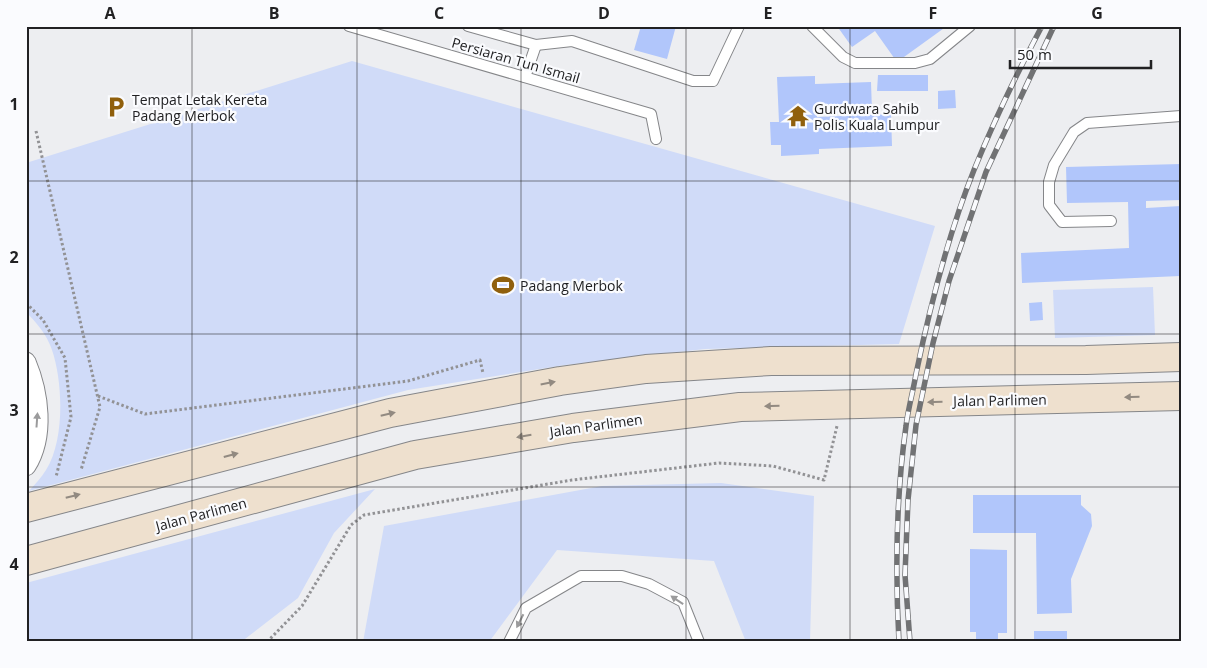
<svg xmlns="http://www.w3.org/2000/svg" width="1207" height="668" font-family="'Open Sans',sans-serif">
<style>
.green{fill:#d0dbf8}
.building{fill:#b1c6fb}
.lines{fill:none;stroke-linecap:round;stroke-linejoin:round}
.lane-casing{stroke:#858689;stroke-width:12}
.street-casing{stroke:#858689;stroke-width:21}
.secondary-casing{stroke:#858689;stroke-width:30}
.path{stroke:#929295;stroke-width:3;stroke-dasharray:2.5 2.5;stroke-linecap:butt}
.lane{stroke:#fff;stroke-width:10}
.street{stroke:#fff;stroke-width:19}
.secondary{stroke:#eee0ce;stroke-width:28}
.rail-casing{stroke:#717274;stroke-width:5.5}
.rail{stroke:#fafbfe;stroke-width:4;stroke-dasharray:11;stroke-linecap:butt}
.oneway{fill:#928a81}
.oneway2{fill:#9b9b9c}
.grid{fill:none;stroke:#212123;stroke-width:1;stroke-opacity:0.55}
.labels{text-anchor:middle;dominant-baseline:central;stroke-width:4.5;stroke-linejoin:round;paint-order:stroke}
.street-label{font-size:14px;fill:#212123;stroke:#fafbfe}
.poi-label{font-size:14px;fill:#212123;stroke:#fafbfe;text-anchor:start}
.neatline{fill:none;stroke:#212123;stroke-width:2}
.grid-label{font-size:16px;text-anchor:middle;font-weight:bold;fill:#212123}
</style>
<rect width="100%" height="100%" fill="#edeef1"/>
<g class="green">
<path d="M352 61 935 226 899 344 705 349 565 365 408 390 29 491C35 484 41 478 46 470 65 440 63 382 52 350 47 335 37 323 26 312V163Z"/>
<polygon points="1153,287 1155,335 1055,338 1053,290"/>
<polygon points="721,483 814,496 810,642 746,642 714,561 557,550 489,642 363,642 384,526 602,486"/>
<polygon points="375,489 334,533 298,598 241,642 26,642 26,583"/>
</g>
<g class="building">
<polygon points="641,26 676,26 667,59 634,50"/>
<polygon points="837,26 947,26 897,62 875,31 852,47"/>
<polygon points="878,75 928,75 928,91 877,91"/>
<polygon points="815,76 815,84 871,82 872,112 817,114 817,117 891,114 892,146 819,149 819,154 781,156 781,145 771,145 770,122 779,122 777,77"/>
<polygon points="955,90 956,108 938,109 938,91"/>
<polygon points="1181,164 1181,200 1146,201 1146,208 1181,206 1180,276 1022,283 1021,253 1129,248 1128,202 1067,203 1066,167"/>
<polygon points="1042,302 1043,320 1030,321 1029,303"/>
<polygon points="973,495 1081,495 1081,505 1091,514 1092,526 1071,579 1072,613 1037,614 1036,533 973,533"/>
<polygon points="970,549 1007,550 1007,633 998,633 998,642 976,642 976,632 970,632"/>
<rect x="1034" y="631" width="33" height="11"/>
</g>
<g class="lines">
<g class="lane-casing">
<g id="lane">
<polyline points="349,26 651,114 656,139"/>
<polyline points="468,26 536,45 572,41 693,81 713,81 739,26"/>
<polyline points="812,26 843,57 855,63 915,63 930,59 970,26"/>
<polyline points="525,77 536,45"/>
<polyline points="1111,221 1062,222 1049,205 1049,182 1054,165 1074,132 1087,123 1181,116"/>
<polyline points="509,642 526,608 581,576 622,576 649,584 683,602 699,642"/>
</g>
</g>
<g class="street-casing">
<path id="street" d="M26 362C39 393 45 436 26 466"/>
</g>
<g class="secondary-casing">
<g id="secondary">
<polyline points="26,508 390,413 560,381 646,369 771,361 1086,360 1181,357"/>
<polyline points="26,561 415,455 573,428 740,407 1181,396"/>
</g>
</g>
<g class="path">
<polyline points="36,131 100,407 81,470"/>
<polyline points="26,303 43,320 65,358 71,417 56,477"/>
<polyline points="98,396 145,414 408,381 480,360 483,373"/>
<polyline points="267,642 302,606 351,525 364,515 572,480 719,463 773,466 824,480 837,426"/>
</g>
<use href="#lane" class="lane"/>
<use href="#street" class="street"/>
<use href="#secondary" class="secondary"/>
<g class="rail-casing">
<g id="rail">
<path d="M899 642C895 570 896 497 906 426 908 409 913 392 916 374 930 306 948 235 974 170 994 121 1017 73 1042 26"/>
<polyline points="910,642 905,575 908,500 916,425 933,343 949,281 986,172 1054,26"/>
</g>
</g>
<use href="#rail" class="rail"/>
</g>
<defs><path id="oneway-solid" d="M-6-.8H1V-3.2L6.5 0L1 3.2V.8H-6Z" transform="scale(1.25)"/></defs>
<g class="oneway">
<use href="#oneway-solid" transform="translate(548 383) rotate(-11)"/>
<use href="#oneway-solid" transform="translate(1132 397) rotate(179)"/>
<use href="#oneway-solid" transform="translate(935 402) rotate(179)"/>
<use href="#oneway-solid" transform="translate(772 406) rotate(178)"/>
<use href="#oneway-solid" transform="translate(388 414) rotate(-13)"/>
<use href="#oneway-solid" transform="translate(524 436) rotate(170)"/>
<use href="#oneway-solid" transform="translate(231 455) rotate(-15)"/>
<use href="#oneway-solid" transform="translate(73 496) rotate(-14)"/>
</g>
<g class="oneway2">
<use href="#oneway-solid" transform="translate(37 420) rotate(-86)"/>
<use href="#oneway-solid" transform="translate(677 600) rotate(-146)"/>
<use href="#oneway-solid" transform="translate(520 621) rotate(117)"/>
</g>
<path class="grid" d="M192 26V642M357 26V642M521 26V642M686 26V642M850 26V642M1015 26V642M26 181H1181M26 334H1181M26 487H1181"/>
<defs>
<g id="parking-bare" transform="scale(1.725)"><path d="M-3.5-5.5H1a3.5 3.5 0 0 1 0 7H-1V5.5H-3.5ZM-1-3.4V-.6H.8a1.4 1.4 0 0 0 0-2.8Z" fill="#90600d" stroke="#fafbfe" stroke-width="2.5" paint-order="stroke"/></g>
<g id="temple-bare" transform="scale(1.725)"><path d="M0-6L5-2H3V0L6.5 2.5H4V6H1.5V3h-3V6H-4V2.5H-6.5L-3 0V-2H-5Z" fill="#90600d" stroke="#fafbfe" stroke-width="2.5" paint-order="stroke"/></g>
<g id="stadium-bare" transform="scale(1.725)"><path d="M0-5a6.5 5 0 1 0 0 10a6.5 5 0 1 0 0-10ZM-3.5-1.8h7v3.6h-7Z" fill="#90600d" stroke="#fafbfe" stroke-width="2.5" paint-order="stroke"/></g>
</defs>
<g fill-rule="evenodd">
<use href="#parking-bare" x="116" y="107"/>
<use href="#temple-bare" x="798" y="116"/>
<use href="#stadium-bare" x="503" y="285"/>
</g>
<g class="labels">
<g class="street-label">
<text transform="translate(516 60) rotate(16)">Persiaran Tun Ismail</text>
<text transform="translate(1000 400) rotate(-1)">Jalan Parlimen</text>
<text transform="translate(596 425) rotate(-8)">Jalan Parlimen</text>
<text transform="translate(201 514) rotate(-15)">Jalan Parlimen</text>
</g>
<g class="poi-label">
<text x="132" y="99">Tempat Letak Kereta<tspan x="132" dy="16">Padang Merbok</tspan></text>
<text x="814" y="108">Gurdwara Sahib<tspan x="814" dy="16">Polis Kuala Lumpur</tspan></text>
<text x="520" y="285">Padang Merbok</text>
</g>
</g>
<rect width="1207" height="668" fill="none" stroke="#fafbfe" stroke-width="55"/>
<path d="M1010 60v8h141v-8" fill="none" stroke="#212123" stroke-width="2.5"/>
<text x="1017" y="60" font-size="15" fill="#212123" stroke="#fafbfe" stroke-width="4" paint-order="stroke">50 m</text>
<rect x="28" y="28" width="1152" height="612" class="neatline"/>
<g class="grid-label">
<text x="110" y="19">A</text>
<text x="274" y="19">B</text>
<text x="439" y="19">C</text>
<text x="604" y="19">D</text>
<text x="768" y="19">E</text>
<text x="933" y="19">F</text>
<text x="1097" y="19">G</text>
<text x="14" y="110">1</text>
<text x="14" y="263">2</text>
<text x="14" y="416">3</text>
<text x="14" y="570">4</text>
</g>
</svg>
